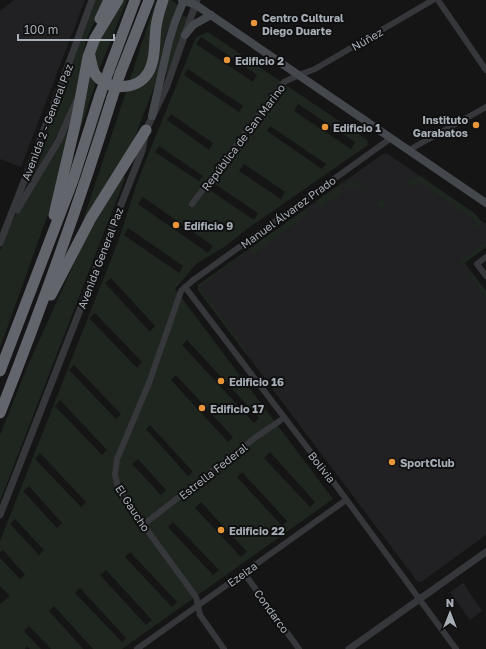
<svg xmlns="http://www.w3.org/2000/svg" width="486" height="649" font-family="'Golos Text',sans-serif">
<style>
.built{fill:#212123}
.green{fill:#1f261f;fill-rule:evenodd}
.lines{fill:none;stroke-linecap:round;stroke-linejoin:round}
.minor{stroke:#36373b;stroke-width:6}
.tertiary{stroke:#36373b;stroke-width:7}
.secondary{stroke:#44474b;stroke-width:8}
.motorway{stroke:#62666c;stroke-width:11}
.motorway-bridge{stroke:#62666c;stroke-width:11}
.poi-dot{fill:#e9953a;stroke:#101011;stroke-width:1.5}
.labels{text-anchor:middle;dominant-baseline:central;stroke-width:4;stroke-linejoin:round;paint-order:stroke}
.poi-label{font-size:11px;font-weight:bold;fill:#a7aeb6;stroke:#101011;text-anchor:start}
.street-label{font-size:11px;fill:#a7aeb6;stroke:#101011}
</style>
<rect width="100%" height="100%" fill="#151516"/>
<g class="built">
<polygon points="14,0 85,0 21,167 0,159 0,11"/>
<polygon points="383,154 388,154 474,213 482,222 486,223 486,247 465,263 486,291 486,535 421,582 417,581 198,290 198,285"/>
<polygon points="463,583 482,611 470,620 450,592"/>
</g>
<g class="green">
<polygon points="96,0 106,0 90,31 85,44 75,98 68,115 33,178 30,177"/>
<polygon points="123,0 127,0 99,70 95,65 94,47"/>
<polygon points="168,0 171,0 178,5 165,37 159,69 154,87 131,147 83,224 82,223 126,92 141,86"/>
<polygon points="156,1 158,3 149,58 145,72 129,82"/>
<path d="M183 16 187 17 184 26 185 27 167 74H166C165 65 178 24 183 16Z"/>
<path d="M208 32 367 140 368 145 251 226 224 247 196 264 175 289 333 499 122 649H93L54 606 49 611 83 649H51L29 626 24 631 41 649H30L27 646 25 649H0V604L10 596 0 586V558L20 579 25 575 3 550 0 552V541L119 239 136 186 148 155 196 37ZM201 37 257 75 253 82 196 44ZM188 69 243 106 239 112 184 75ZM298 104 355 142 351 149 294 111ZM171 114 213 143 209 150 167 120ZM270 126 326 164 322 169 267 131ZM159 146 203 176 199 181 155 152ZM244 164 285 192 281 199 239 171ZM215 184 258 213 254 220 211 191ZM143 197 213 246 208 253 138 204ZM128 228 183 266 179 273 124 235ZM111 278 155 326 150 332 105 283ZM95 313 142 362 137 368 89 318ZM187 340 259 418 254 423 182 345ZM74 365 121 414 116 419 69 370ZM176 375 233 437 228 442 171 380ZM60 400 107 450 102 455 55 406ZM150 425 193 472 188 476 146 429ZM270 452 315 502 310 507 264 458ZM40 453 86 502 81 507 35 459ZM138 459 166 490 161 495 132 464ZM242 472 287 521 282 526 237 477ZM29 486 62 523 57 528 23 491ZM201 502 247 552 241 557 195 508ZM15 519 44 550 39 555 10 524ZM173 522 219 570 213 575 168 527ZM130 552 177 602 172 607 125 557ZM106 570 152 620 146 625 100 575ZM80 588 126 638 122 642 75 593Z"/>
<polygon points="86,72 96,82 72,155"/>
<polygon points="70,127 53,200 0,348 0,251 10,226 18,210 48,165"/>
<polygon points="420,176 474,213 482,222 478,228 475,226 478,222 419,182 414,187 407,182 412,178"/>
<polygon points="123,177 125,178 0,501 0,435 28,365 83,244 100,213"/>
<polygon points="349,178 341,185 341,190 342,193 321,208 316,201"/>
<polygon points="352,180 383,202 386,205 382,208 377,205 379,200 358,186 355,190 351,186 345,191 344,186"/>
<polygon points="306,209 309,213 253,255 250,250 201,287 201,289 248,352 246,354 198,290 198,285"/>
<polygon points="486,242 486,247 465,263 467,266 464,266 459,262"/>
<polygon points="471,272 486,291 486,298 468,274"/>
</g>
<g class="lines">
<g class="minor">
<polyline points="438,0 486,70"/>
<polyline points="409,150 486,107"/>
<polyline points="192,204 284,82 299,75 315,69 433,0"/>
<polyline points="486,257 477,264 486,276"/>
<polyline points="185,287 332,480 456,649"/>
<polyline points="143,525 256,437 284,418"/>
<polyline points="244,573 299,649"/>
<polyline points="137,649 346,500"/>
<polyline points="224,649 200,615 196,597 128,504 118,487 115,475 117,459 149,383 181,291 192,281 391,138"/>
</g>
<g class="tertiary">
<polyline points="17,210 59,140 76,102"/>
<polyline points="0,243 51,112 92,0"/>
<polyline points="0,515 142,151 146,130 166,88 197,0"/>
<polyline points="349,649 486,552"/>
</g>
<g class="secondary">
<polyline points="182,0 196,5 486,203"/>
<polyline points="185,35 193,25 211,15"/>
<polyline points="152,116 169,41 175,22 184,0"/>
</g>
<g class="motorway">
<polyline points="100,19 109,0"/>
<path d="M90 56C91 62 92 68 95 74 107 91 137 91 148 73 156 60 154 41 156 27 157 18 160 9 163 0"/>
<polyline points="109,70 135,0"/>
<polyline points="120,74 149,0"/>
<polyline points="54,215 76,121 88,57 95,38 118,0"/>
<polyline points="51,295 91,218 146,130"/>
<polyline points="0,371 73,180 100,95"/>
<path d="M0 413C41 309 79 204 112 98"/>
</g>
<g class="motorway-bridge">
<polyline points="100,95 109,70"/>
<polyline points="112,98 120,74"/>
</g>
</g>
<g class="poi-dot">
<circle cx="254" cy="23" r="4"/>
<circle cx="227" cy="60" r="4"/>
<circle cx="476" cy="125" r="4"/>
<circle cx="325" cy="127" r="4"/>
<circle cx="176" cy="225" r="4"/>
<circle cx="221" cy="381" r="4"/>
<circle cx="202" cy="408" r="4"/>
<circle cx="392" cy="462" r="4"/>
<circle cx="221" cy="530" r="4"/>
</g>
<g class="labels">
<g class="poi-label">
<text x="262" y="17">Centro Cultural<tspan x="262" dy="13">Diego Duarte</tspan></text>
<text x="235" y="60">Edificio 2</text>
<text x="468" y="119" text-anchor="end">Instituto<tspan x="468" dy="13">Garabatos</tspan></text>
<text x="333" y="127">Edificio 1</text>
<text x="184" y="225">Edificio 9</text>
<text x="229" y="381">Edificio 16</text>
<text x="210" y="408">Edificio 17</text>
<text x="400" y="462">SportClub</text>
<text x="229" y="530">Edificio 22</text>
</g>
<g class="street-label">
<text transform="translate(367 39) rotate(-30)">Núñez</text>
<text transform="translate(47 122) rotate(-69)">Avenida 2 - General Paz</text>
<text transform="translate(243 137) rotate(-53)">República de San Marino</text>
<text transform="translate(288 212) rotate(-36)">Manuel Álvarez Prado</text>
<text transform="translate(100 258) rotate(-69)">Avenida General Paz</text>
<text transform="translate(322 467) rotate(52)">Bolivia</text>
<text transform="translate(213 471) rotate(-38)">Estrella Federal</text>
<text transform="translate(133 508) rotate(57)">El Gaucho</text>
<text transform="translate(242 574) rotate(-36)">Ezeiza</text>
<text transform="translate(272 611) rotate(54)">Condarco</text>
</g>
</g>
<g transform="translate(450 613)" stroke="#101011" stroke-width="3" paint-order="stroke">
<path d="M0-3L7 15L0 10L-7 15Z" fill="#a7aeb6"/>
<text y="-6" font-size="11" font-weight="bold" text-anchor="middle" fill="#a7aeb6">N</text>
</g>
<path d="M18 34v6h96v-6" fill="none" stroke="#a7aeb6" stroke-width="2"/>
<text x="24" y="34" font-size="12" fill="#a7aeb6" stroke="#101011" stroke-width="3" paint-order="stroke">100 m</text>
</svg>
